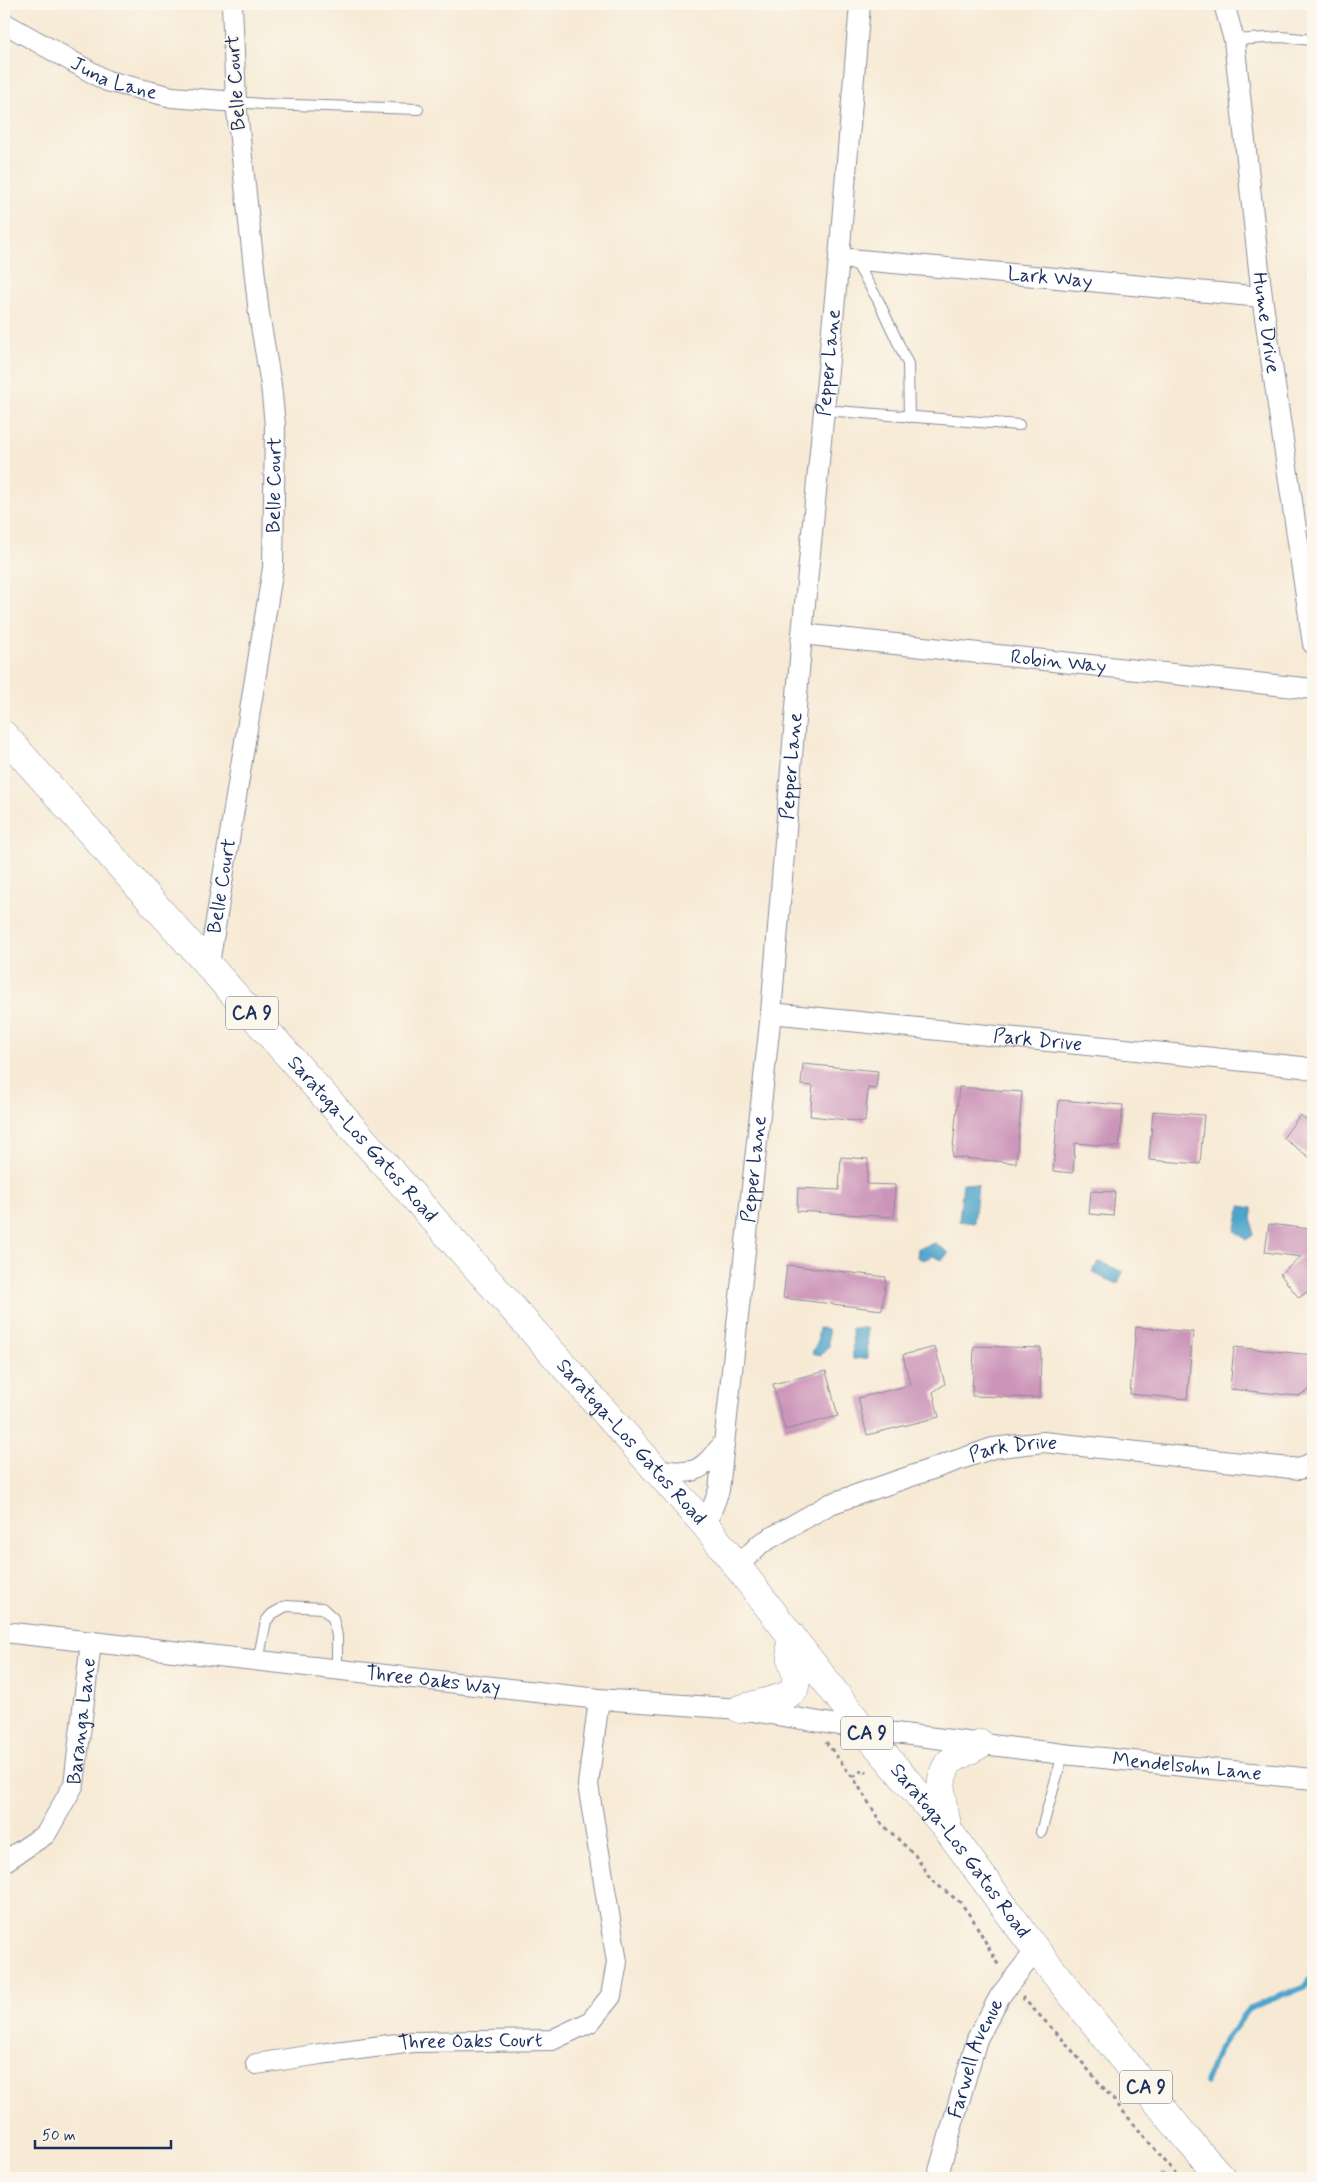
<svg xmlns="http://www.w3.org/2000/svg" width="1317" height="2182" font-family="Mynerve,sans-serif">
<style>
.water{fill:#4ea5cb;stroke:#346a94}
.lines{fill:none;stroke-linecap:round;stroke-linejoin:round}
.stream{stroke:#4ea5cb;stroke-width:5.5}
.building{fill:#cc94b9}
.lane-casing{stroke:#898c9a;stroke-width:12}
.street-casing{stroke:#898c9a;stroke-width:22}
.primary-casing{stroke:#898c9a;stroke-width:29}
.path{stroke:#898c9a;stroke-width:3;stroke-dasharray:4 4;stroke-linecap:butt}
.lane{stroke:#fff;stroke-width:10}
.street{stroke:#fff;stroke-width:20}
.primary{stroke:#fff;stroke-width:28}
.labels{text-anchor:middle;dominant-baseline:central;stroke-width:4;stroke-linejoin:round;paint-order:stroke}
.shield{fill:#fbf7ec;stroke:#5e6b89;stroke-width:1}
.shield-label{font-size:19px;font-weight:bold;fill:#1b2f5e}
.street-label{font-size:20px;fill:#1b2f5e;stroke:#fbf7ec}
</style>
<rect width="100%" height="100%" fill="#fbf7ec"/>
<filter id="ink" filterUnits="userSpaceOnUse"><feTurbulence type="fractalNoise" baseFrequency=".02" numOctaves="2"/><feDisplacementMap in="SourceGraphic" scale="10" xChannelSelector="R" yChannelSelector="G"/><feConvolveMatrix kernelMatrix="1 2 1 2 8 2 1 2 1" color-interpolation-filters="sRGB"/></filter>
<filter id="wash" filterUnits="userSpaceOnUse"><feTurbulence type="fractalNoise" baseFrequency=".0096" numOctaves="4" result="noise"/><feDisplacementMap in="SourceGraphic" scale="20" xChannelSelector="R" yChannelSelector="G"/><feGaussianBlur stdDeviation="1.12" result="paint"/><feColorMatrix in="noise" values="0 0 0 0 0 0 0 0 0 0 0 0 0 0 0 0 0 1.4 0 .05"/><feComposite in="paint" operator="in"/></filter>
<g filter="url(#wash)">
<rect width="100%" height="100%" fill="#f7ead5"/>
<g class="water">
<polygon points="963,1183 978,1185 974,1223 959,1221"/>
<polygon points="1241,1206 1252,1208 1253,1235 1246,1240 1235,1231"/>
<polygon points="935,1243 949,1253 942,1260 933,1256 923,1260 917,1257 918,1248"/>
<polygon points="1098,1261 1123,1272 1118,1284 1093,1273"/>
<polygon points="819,1328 828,1329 829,1346 821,1355 812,1353 817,1343"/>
<polygon points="852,1328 867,1328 868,1358 853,1359"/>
</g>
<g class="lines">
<g class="stream">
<polyline points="1206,2082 1218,2050 1250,2008 1304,1987 1313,1975"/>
<polyline points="1163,2178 1164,2176"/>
</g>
</g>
<g id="blocks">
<g class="building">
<polygon points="803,1064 878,1071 876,1089 868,1088 865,1122 810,1116 813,1086 801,1085"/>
<polygon points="959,1087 1022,1092 1016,1163 952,1157"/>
<polygon points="1059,1100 1123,1105 1119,1147 1075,1143 1073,1173 1053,1171"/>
<polygon points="1153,1111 1204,1115 1200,1164 1149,1160"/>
<polygon points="1300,1115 1313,1124 1313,1160 1283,1138"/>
<polygon points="841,1157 868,1159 867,1184 895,1185 894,1217 797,1211 798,1188 839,1190"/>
<polygon points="1091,1191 1115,1192 1113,1216 1089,1214"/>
<polygon points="1269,1224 1310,1229 1313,1234 1313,1287 1299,1298 1280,1274 1301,1257 1265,1252"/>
<polygon points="787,1265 886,1277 882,1310 783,1298"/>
<polygon points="1136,1327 1193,1332 1187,1399 1130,1394"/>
<polygon points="974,1346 1041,1348 1040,1398 972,1396"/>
<polygon points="935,1347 945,1384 933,1392 939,1417 867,1435 858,1398 910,1385 903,1355"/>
<polygon points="1234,1347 1313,1355 1313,1388 1298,1396 1230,1389"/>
<polygon points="826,1371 838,1416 785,1430 773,1384"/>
</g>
</g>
</g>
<g filter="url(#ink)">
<use href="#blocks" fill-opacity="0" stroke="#898c9a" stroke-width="1"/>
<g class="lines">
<g class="lane-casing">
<g id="lane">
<polyline points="1234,40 1281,37 1313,40"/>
<polyline points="236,102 262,104 418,109"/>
<polyline points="854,259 878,300 908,364 909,417"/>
<polyline points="824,410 1019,425"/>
<polyline points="258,1661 266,1621 272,1614 286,1606 322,1608 333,1618 337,1636 337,1670"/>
<polyline points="1041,1832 1063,1754"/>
</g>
</g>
<g class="street-casing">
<g id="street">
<path id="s1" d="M1224 4 1234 40 1262 297 1313 644"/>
<path id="s2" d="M4 23 107 81 172 97 236 102"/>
<path id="s3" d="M839 258 1262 297"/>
<path id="s4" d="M802 634 1313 689"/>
<path id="s5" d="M209 964 273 568 275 425 271 385 259 314 236 102 232 4"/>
<path id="s6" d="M771 1013 1302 1067 1313 1070"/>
<path d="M656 1469C696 1475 698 1474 724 1443"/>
<path id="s7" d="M706 1526 719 1490 771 1013 802 634 839 258 860 4"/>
<path id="s8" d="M738 1566 760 1544 830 1504 993 1448 1043 1442 1300 1469 1313 1462"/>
<path id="s9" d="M4 1632 599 1699 740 1709 863 1729 1063 1754 1313 1779"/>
<path id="s10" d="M4 1862 46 1834 74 1784 91 1642"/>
<path id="s11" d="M256 2064 320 2054 413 2042 552 2040 590 2022 611 1996 617 1962 588 1785 599 1699"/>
<path id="s12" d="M937 2178 977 2039 1000 1996 1036 1950"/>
</g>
</g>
<g class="primary-casing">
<g id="primary">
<path id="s13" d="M4 735 706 1526 863 1729 948 1830 1036 1950 1187 2139 1222 2178"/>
<polyline points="740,1709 784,1697 794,1690 797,1677 792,1662 790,1634"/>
<path d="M948 1829C944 1809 935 1784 948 1764 952 1758 973 1749 981 1744"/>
</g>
</g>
<g class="path">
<polyline points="826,1742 856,1782 881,1823 915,1855 931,1880 961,1903 974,1921 1000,1968"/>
<polyline points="853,1777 864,1769 867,1772"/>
<polyline points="1022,1997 1065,2042 1179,2178"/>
</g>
<use href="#lane" class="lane"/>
<use href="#street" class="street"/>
<use href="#primary" class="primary"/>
</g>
</g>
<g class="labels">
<g class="shield">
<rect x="226" y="996.5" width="52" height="33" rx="4"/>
<rect x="841" y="1716.5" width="52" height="33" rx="4"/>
<rect x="1120" y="2070.5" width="52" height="33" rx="4"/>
</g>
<g class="shield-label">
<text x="252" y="1013">CA 9</text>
<text x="867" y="1733">CA 9</text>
<text x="1146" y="2087">CA 9</text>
</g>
<g class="street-label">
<text stroke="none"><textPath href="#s2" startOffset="124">Juna Lane</textPath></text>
<text transform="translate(236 83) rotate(-94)">Belle Court</text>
<text stroke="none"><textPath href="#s3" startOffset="212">Lark Way</textPath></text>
<text stroke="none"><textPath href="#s1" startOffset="322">Hume Drive</textPath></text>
<text stroke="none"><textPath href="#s7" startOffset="1171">Pepper Lane</textPath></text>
<text stroke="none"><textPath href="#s5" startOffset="484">Belle Court</textPath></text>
<text stroke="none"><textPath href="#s4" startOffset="258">Robin Way</textPath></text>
<text stroke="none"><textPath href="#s7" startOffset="766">Pepper Lane</textPath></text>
<text stroke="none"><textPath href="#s5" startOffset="79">Belle Court</textPath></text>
<text stroke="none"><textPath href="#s6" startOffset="268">Park Drive</textPath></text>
<text stroke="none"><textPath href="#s13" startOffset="540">Saratoga-Los Gatos Road</textPath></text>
<text stroke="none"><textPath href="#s7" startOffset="361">Pepper Lane</textPath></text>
<text stroke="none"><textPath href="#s13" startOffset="945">Saratoga-Los Gatos Road</textPath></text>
<text stroke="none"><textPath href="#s8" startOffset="304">Park Drive</textPath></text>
<text stroke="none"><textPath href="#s9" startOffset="432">Three Oaks Way</textPath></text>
<text stroke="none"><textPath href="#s10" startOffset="171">Baranga Lane</textPath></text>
<text stroke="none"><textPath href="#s9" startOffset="1191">Mendelsohn Lane</textPath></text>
<text stroke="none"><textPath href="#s13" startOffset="1470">Saratoga-Los Gatos Road</textPath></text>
<text stroke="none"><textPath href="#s11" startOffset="216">Three Oaks Court</textPath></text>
<text stroke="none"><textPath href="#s12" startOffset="126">Farwell Avenue</textPath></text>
</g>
</g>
<rect width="1317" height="2182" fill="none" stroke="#fbf7ec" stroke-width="20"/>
<path d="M35 2140v8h136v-8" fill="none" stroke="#1b2f5e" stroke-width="2.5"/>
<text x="42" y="2140" font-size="15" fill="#1b2f5e" stroke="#fbf7ec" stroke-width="4" paint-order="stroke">50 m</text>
</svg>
